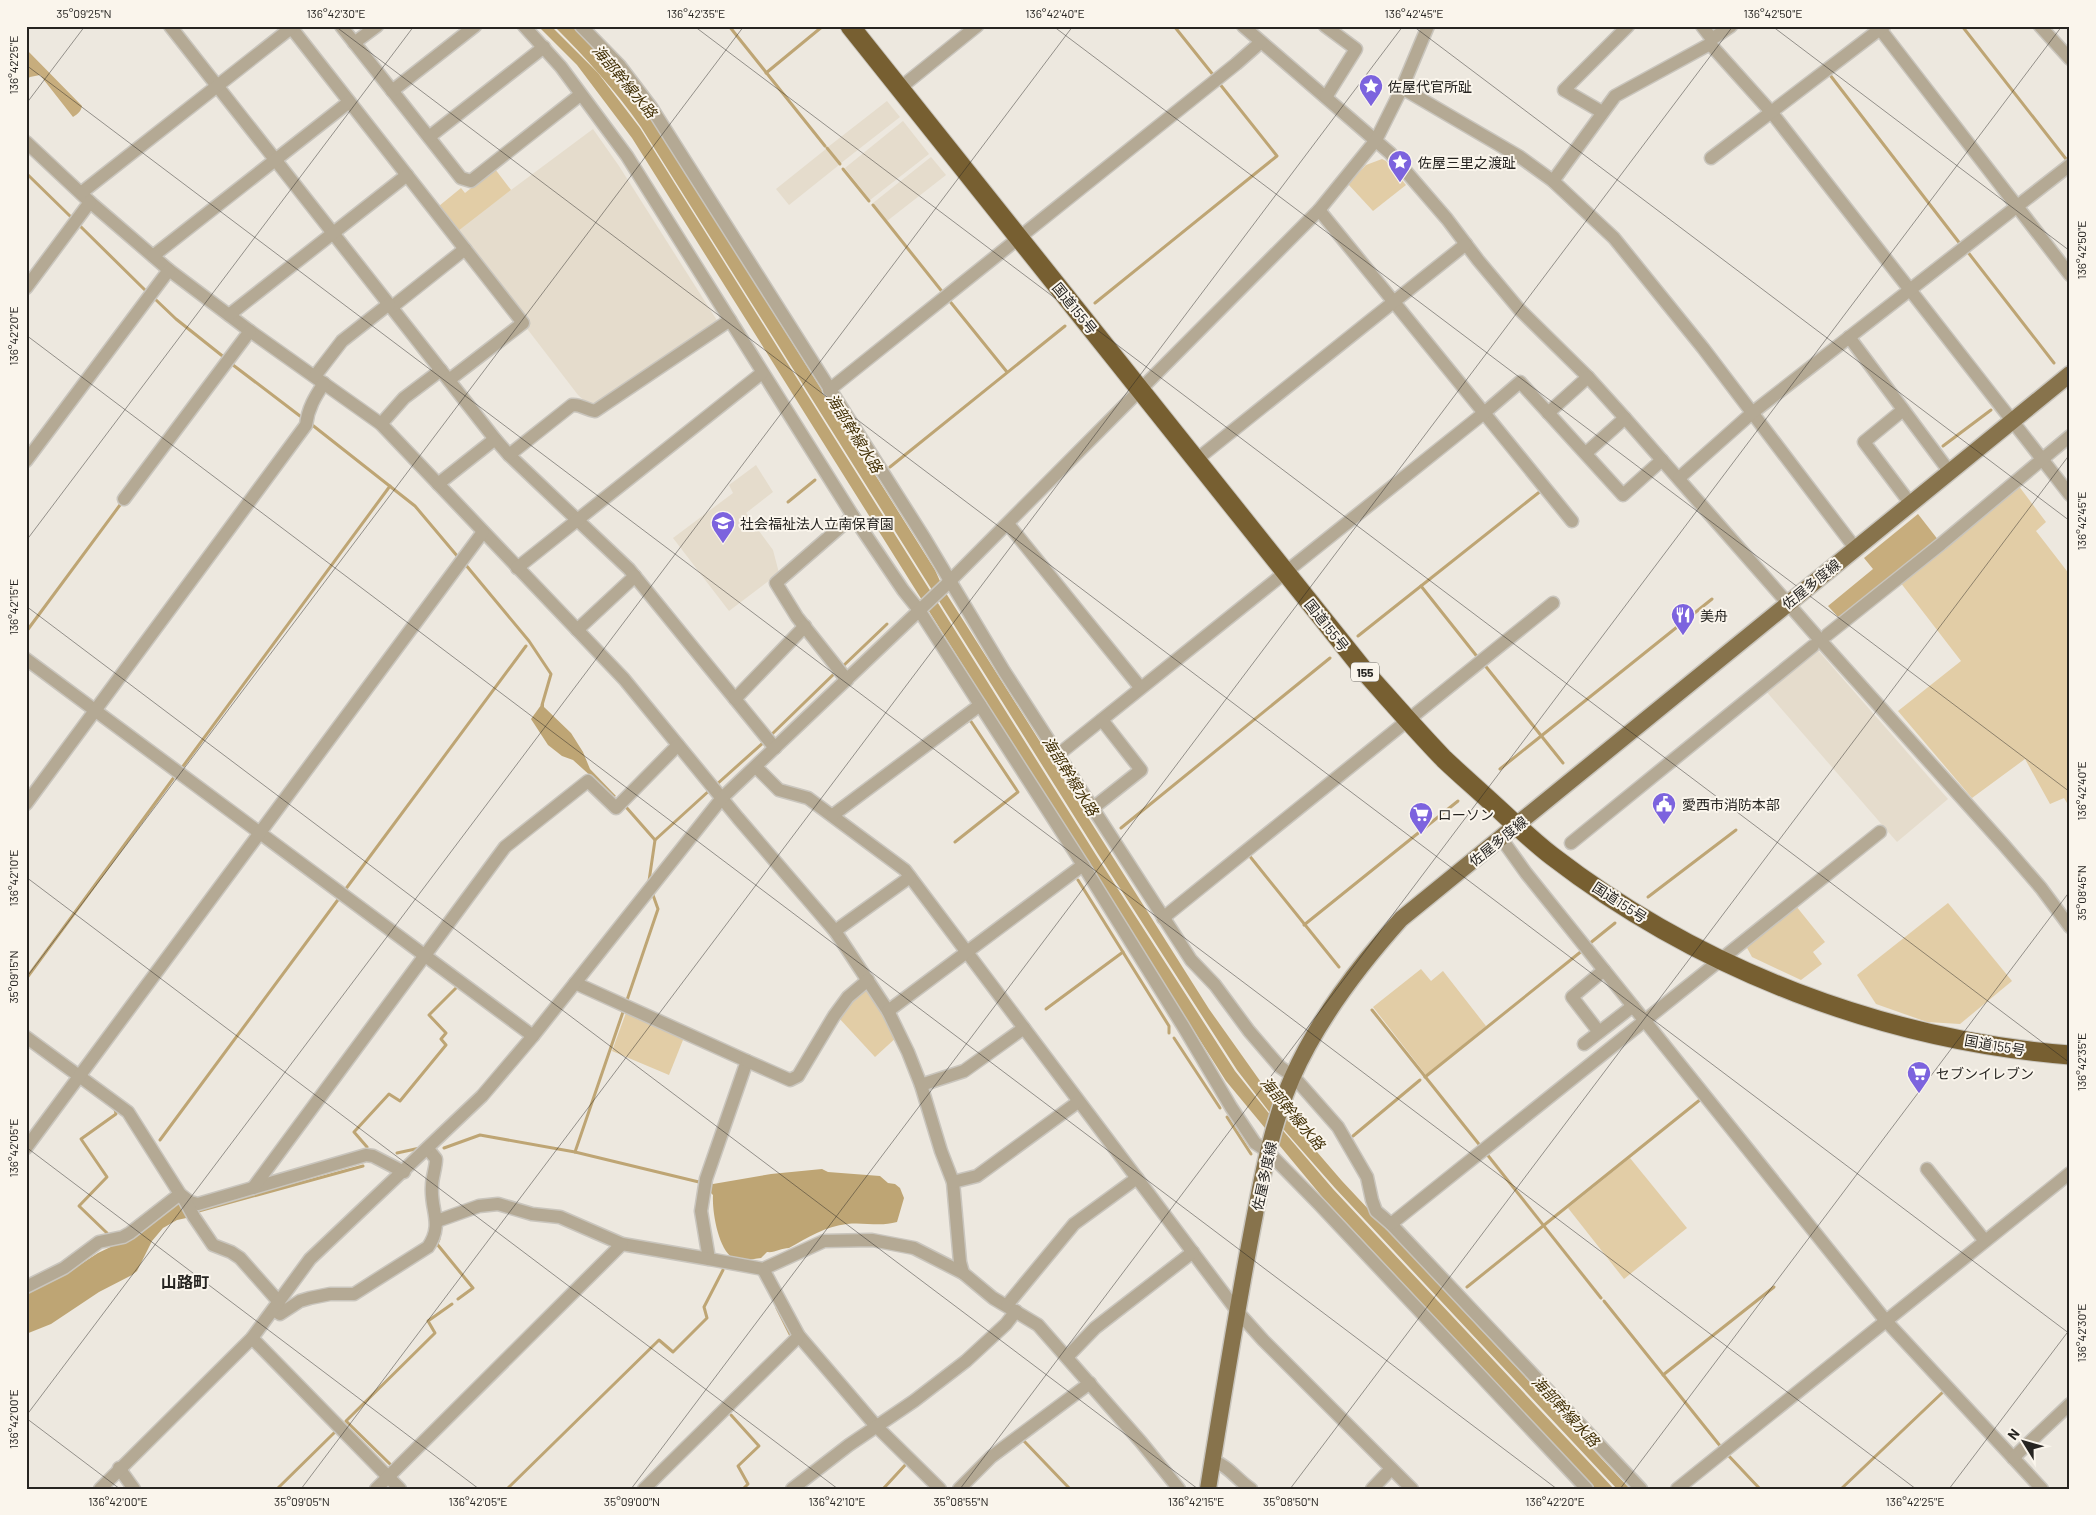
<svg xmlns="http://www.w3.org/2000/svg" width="2096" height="1515" font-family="Barlow,'Noto Sans JP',sans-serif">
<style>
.built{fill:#e5dccc}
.green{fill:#e2cda6}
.forest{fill:#c7ad7d}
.water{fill:#bea574}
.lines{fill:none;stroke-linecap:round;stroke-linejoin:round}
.stream{stroke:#bea574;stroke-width:3}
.minor-casing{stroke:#c9c5bd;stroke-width:15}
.major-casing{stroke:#c9c5bd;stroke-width:19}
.highway-casing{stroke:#c9c5bd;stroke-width:21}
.minor{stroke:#b4a994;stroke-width:12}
.major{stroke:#87734c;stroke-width:16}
.highway{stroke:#775f31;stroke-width:19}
.ticks{fill:none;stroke:#262421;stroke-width:1;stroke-opacity:0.45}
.labels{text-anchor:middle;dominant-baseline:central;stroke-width:4;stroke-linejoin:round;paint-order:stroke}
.shield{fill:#faf5ec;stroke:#66635e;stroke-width:1}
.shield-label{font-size:12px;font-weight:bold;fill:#262421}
.poi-label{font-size:14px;fill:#262421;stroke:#faf5ec;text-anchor:start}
.street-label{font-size:14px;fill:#262421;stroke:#faf5ec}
.water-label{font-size:15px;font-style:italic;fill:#402e04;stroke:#faf5ec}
.quarter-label{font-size:16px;font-weight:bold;fill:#262421;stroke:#faf5ec}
.neatline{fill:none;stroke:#262421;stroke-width:2}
.ticks-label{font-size:12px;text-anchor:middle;fill:#262421}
</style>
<rect width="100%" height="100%" fill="#ede8df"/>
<g class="built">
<polygon points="887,101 900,117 841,163 828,147"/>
<polygon points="903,121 929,154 870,200 845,168"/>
<polygon points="593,129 619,166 718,322 596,406 588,404 578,395 525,326 456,231"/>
<polygon points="826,149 839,165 789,205 776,189"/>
<polygon points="931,157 946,175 887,221 873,203"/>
<polygon points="756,465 773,492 746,513 773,550 779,573 729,611 673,538 733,493 729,485"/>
<polygon points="1816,648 1948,799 1897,842 1765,690"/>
</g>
<g class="green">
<polygon points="1382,159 1386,161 1406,185 1373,211 1348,184 1366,165"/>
<polygon points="495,169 511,190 458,231 439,206 461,188 465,193"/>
<polygon points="2018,485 2046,522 2036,531 2070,575 2070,808 2064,798 2050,804 2025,759 1972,798 1898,711 1961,661 1900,582"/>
<polygon points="1948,903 2012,981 1960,1024 1927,1022 1876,1004 1857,975"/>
<polygon points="1796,906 1825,942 1813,952 1822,964 1801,980 1752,957 1746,946"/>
<polygon points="1421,969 1431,981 1443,971 1486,1026 1426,1075 1373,1007"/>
<polygon points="867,986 898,1036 875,1057 838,1017 849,1001"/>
<polygon points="627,1010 685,1035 669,1075 612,1051"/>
<polygon points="1630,1158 1687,1228 1624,1279 1568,1208"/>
</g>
<g class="forest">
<path d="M26 49 82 106C81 111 78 114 73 117L40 75 30 77 26 80Z"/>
<polygon points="1918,514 1939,541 1839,618 1828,606 1873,569 1864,558"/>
</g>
<g class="water">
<polygon points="538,26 551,26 598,73 640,128 1096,855 1235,1071 1279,1126 1333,1189 1614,1489 1595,1489 1478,1363 1462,1349 1447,1330 1324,1199 1226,1081 1087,863 632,138 577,65"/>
<path d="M554 26H575L616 69 651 118 935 570 944 590 1209 1009 1280 1109 1342 1181 1630 1489H1617L1335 1188 1277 1122 1237 1070 1098 854 641 127C615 90 586 58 554 26Z"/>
<polygon points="544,701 544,707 571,733 583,752 590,769 616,796 614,797 573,760 562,756 548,745 531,719"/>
<path d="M822 1169 828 1172 880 1176 888 1183 895 1184 900 1188 904 1198 897 1222C880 1227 864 1222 847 1224 826 1226 807 1238 789 1248 781 1248 775 1253 767 1252L761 1258C753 1259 741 1262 733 1258 718 1249 712 1211 713 1195L707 1189 710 1182 713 1184 771 1174Z"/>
<polygon points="178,1203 191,1217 177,1220 163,1228 152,1241 137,1271 132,1275 99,1292 51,1324 26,1334 26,1293 61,1277 98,1253 142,1232"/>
</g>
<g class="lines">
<g class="stream">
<polyline points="729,26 825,146"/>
<polyline points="1174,26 1214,76"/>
<polyline points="1962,26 2066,159"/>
<polyline points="766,73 823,26"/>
<polyline points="1830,75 1961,245"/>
<polyline points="827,148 840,164"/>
<polyline points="843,169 869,201"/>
<polyline points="26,173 71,217"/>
<polyline points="873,205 944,294"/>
<polyline points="78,224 146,291"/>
<polyline points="1967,251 2054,363"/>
<polyline points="155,299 176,319 225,358"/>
<polyline points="948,299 1007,372"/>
<polyline points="1095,303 1277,156 1219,83"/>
<polyline points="233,365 300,416"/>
<polyline points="311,424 415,506 458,557"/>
<polyline points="1943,446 1991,410"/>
<polyline points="890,467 1065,326"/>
<polyline points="788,502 815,480"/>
<polyline points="465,564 529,641 551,674 542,705"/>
<polyline points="1421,586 1479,659"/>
<polyline points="26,632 120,505"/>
<polyline points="1358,636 1542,490"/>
<polyline points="1483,663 1563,763"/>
<polyline points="842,667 887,624"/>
<polyline points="770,736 837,671"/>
<polyline points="181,769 390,486"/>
<polyline points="1500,769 1712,599"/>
<polyline points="716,785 765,741"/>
<polyline points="626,807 655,840"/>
<polyline points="1121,828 1330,658"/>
<polyline points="955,842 1018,792 970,720 967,722"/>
<polyline points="1248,854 1339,967"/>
<polyline points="1078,880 1169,1026 1169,1033"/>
<polyline points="649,881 655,840 711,789"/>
<polyline points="345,890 526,646"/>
<polyline points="1648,897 1736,830"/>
<polyline points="1304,925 1458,801"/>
<polyline points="1589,944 1615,923"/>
<polyline points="26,979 175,776"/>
<polyline points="626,1003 658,909 653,895"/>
<polyline points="1046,1009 1123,952"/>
<polyline points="1372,1010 1482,1148"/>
<polyline points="1174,1038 1220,1108"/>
<polyline points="1425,1077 1583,950"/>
<polyline points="1227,1117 1251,1154"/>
<polyline points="1353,1136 1420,1080"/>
<polyline points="160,1140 340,897"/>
<polyline points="367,1147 354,1132 389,1094 400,1101 446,1045 441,1039 446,1033 429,1015 457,987"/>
<polyline points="444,1148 480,1135 575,1152 703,1183"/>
<polyline points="575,1152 624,1009"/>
<polyline points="397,1153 420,1148"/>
<polyline points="1486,1153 1601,1298"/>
<polyline points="195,1212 363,1166"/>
<polyline points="107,1233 79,1206 107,1177 81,1139 116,1114 115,1109"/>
<polyline points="439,1239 437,1244 473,1288 458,1299"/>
<polyline points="1467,1287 1701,1099"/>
<polyline points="1604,1301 1721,1447"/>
<polyline points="777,1308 791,1336"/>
<polyline points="1663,1375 1774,1287"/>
<polyline points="731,1415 759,1446 738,1466 748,1484 743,1489"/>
<polyline points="1023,1440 1070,1489"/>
<polyline points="1727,1454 1760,1489"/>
<polyline points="390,1464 346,1421 435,1333 428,1321 452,1304"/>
<polyline points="277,1489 335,1432"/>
<polyline points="507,1489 659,1340 673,1352 707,1318 704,1307 723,1270"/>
<polyline points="883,1489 907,1463"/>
<polyline points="1841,1489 1943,1392"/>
</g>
<g class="minor-casing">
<g id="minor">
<polyline points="170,26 495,439 509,455 629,569 775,748"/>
<polyline points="290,26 523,323 449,380"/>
<polyline points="341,26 461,178 471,181 580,95"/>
<polyline points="524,26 561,67 627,156 853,516 903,590 919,610 1083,865 1183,1026 1231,1107 1255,1143 1267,1151 1319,1204 1587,1489"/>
<polyline points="581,26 620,66 651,107 925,539 1004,671 1191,960 1215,985 1249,1031 1280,1067 1293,1076 1338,1127 1367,1177 1372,1200 1376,1211 1391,1224 1641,1489"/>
<polyline points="1243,26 1390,153 1447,219 1478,260 1519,309 1588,377 1625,418 1820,640 2003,844 2041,888 2070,927"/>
<polyline points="1325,26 1356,49 1326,97"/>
<polyline points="1702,26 1712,39"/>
<polyline points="2040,26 2070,59"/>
<polyline points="1880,29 2070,275"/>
<polyline points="354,43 377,26"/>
<polyline points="1710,44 1772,113 2070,495"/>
<polyline points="900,88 977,26"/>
<polyline points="1402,88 1520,157 1553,181 1614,238 1703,348 1855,548"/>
<polyline points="392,91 475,26"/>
<polyline points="1602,112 1564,90 1628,26"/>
<polyline points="429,137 544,47"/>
<polyline points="26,142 90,202 169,270 250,331 381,424 624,679 738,818 835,931 888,1011 908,1052 921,1085 941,1151 953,1182 960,1262 963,1273"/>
<polyline points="1711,158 1884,26"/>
<polyline points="1553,181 1615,96 1710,44 1712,39 1731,26"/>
<polyline points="81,193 291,28"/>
<polyline points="1319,210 1572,521"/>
<polyline points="153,256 349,102"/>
<polyline points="26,288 90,202"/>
<polyline points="392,307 465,249"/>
<polyline points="229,315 407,175"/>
<polyline points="1849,337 1949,471"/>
<polyline points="315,376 342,341 389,304"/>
<polyline points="829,390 1236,64 1261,42"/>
<polyline points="1903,410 1864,442 1910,503"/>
<polyline points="1548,413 1588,377"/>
<polyline points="381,424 404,398 441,370"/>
<polyline points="1586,453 1625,418"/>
<path d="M509 455 572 405C581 404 586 410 595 411L730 320"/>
<polyline points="1196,460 1466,244"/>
<polyline points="26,461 169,270"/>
<polyline points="1679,478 1752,413 2070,165"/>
<polyline points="438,484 495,439"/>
<polyline points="124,499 250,331"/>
<polyline points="1008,524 1140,687"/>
<polyline points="517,568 762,373"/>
<polyline points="577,630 635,576"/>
<polyline points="1827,635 1941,544 2070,436"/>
<polyline points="26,659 533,1036"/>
<polyline points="847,680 797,617 776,583 853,516"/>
<polyline points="735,699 805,626"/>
<polyline points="1059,754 1484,413 1520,382 1623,495 1662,460"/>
<polyline points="756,767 779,790 808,798 905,870 1237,1311 1263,1340 1412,1489"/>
<path d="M26 804 306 425C308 408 315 397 324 383"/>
<polyline points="1093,808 1141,770 1102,720"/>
<polyline points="833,815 980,705"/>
<polyline points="1501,838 1526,873 1886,1321 2042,1489"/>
<polyline points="1571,843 1813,646"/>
<polyline points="1163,918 1553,603"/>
<polyline points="835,931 910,877"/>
<polyline points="575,983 747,1061 706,1179 701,1211 709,1259 763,1269 824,1241 872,1240 914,1248 963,1273 993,1298 1038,1325 1141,1442 1179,1489"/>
<polyline points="888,1011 1083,865"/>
<polyline points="1599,1032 1572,997 1604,970"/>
<polyline points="26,1037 128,1112 180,1194 190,1202 198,1204 366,1155 373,1156 404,1172"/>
<polyline points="1584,1044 1633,1006"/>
<polyline points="747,1061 790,1080 798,1076 834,1016 848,997 868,980"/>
<polyline points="921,1085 964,1071 1024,1028"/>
<polyline points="26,1148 483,532"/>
<polyline points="1927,1169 1985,1241"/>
<polyline points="953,1182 977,1176 1078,1102"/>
<polyline points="253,1188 505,847 588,781 616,808 678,745"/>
<polyline points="184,1199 194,1217 213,1245 231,1252 240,1258 279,1302"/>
<polyline points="437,1221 479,1206 498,1204 532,1214 560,1217 622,1244 709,1259"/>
<polyline points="1391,1224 1880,832"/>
<polyline points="763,1269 799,1336 876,1426 940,1489"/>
<polyline points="26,1287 64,1268 99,1242 123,1237 130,1233 180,1194"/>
<polyline points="1007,1305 1074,1224 1137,1178"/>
<path d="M274 1310 280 1314 300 1301 310 1298 330 1294H354L428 1247C444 1224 430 1210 432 1186 432 1177 436 1168 436 1159L428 1149"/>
<polyline points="252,1338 400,1489"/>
<polyline points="1067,1357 1095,1328 1193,1252"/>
<polyline points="2013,1458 2070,1404"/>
<path d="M1213 1461C1228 1465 1237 1480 1251 1489"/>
<polyline points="119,1468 134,1489"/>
<polyline points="100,1489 252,1338 310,1259 482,1096 533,1036 722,798 946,585 1319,210 1376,140 1402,88 1428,26"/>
<polyline points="376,1489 622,1244"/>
<polyline points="644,1489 799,1336"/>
<polyline points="792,1489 849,1445 914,1401 966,1361 1006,1324 1016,1311"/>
<polyline points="959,1489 991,1457 1090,1383"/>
<polyline points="1372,1489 1391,1469"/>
<polyline points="1677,1489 2070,1173"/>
</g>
</g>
<g class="major-casing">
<path id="major" d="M1208 1489C1221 1408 1234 1327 1249 1246 1260 1189 1269 1131 1292 1078 1318 1019 1358 967 1401 919L2070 374"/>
</g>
<g class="highway-casing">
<path id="highway" d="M850 26 1366 673C1392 702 1417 731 1444 759 1463 777 1483 794 1502 812 1518 827 1534 842 1552 856 1700 970 1883 1040 2070 1055"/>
</g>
<use href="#minor" class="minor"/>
<use href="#major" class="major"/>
<use href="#highway" class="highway"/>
</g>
<path class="ticks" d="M335 26 2070 1334M694 26 2070 1063M1053 26 2070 792M1413 26 2070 521M1772 26 2070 251M26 65 1916 1489M26 104 85 26M26 335 1557 1489M26 541 414 26M26 606 1198 1489M26 877 838 1489M26 978 744 26M26 1147 479 1489M26 1416 1073 26M26 1418 120 1489M301 1489 1403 26M631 1489 1733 26M960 1489 2062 26M1290 1489 2070 454M1620 1489 2070 891M1949 1489 2070 1329"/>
<defs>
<g id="sight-pin" transform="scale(1.25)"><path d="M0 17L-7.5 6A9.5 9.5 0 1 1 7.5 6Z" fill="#7c63de" stroke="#faf5ec"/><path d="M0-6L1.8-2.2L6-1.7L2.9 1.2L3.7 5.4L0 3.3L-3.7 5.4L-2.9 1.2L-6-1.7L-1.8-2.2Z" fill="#fff"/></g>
<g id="school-pin" transform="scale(1.25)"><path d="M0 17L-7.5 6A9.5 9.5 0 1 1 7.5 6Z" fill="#7c63de" stroke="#faf5ec"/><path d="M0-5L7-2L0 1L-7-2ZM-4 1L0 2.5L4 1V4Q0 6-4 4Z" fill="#fff"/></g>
<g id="restaurant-pin" transform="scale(1.25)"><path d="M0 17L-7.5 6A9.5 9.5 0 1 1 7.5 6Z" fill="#7c63de" stroke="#faf5ec"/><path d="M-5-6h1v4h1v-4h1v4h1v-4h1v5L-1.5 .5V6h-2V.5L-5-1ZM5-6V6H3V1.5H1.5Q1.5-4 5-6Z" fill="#fff"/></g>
<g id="civic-pin" transform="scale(1.25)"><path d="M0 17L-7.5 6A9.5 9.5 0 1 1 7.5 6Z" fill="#7c63de" stroke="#faf5ec"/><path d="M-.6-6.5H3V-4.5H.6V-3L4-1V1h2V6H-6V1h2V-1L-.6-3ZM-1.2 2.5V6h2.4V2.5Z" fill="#fff"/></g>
<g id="supermarket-pin" transform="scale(1.25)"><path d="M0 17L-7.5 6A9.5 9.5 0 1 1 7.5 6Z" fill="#7c63de" stroke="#faf5ec"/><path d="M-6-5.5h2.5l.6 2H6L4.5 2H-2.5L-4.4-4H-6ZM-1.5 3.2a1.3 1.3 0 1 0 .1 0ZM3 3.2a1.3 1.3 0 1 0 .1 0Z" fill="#fff"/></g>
</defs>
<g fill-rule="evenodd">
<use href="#sight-pin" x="1371" y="86"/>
<use href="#sight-pin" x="1400" y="162"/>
<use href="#school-pin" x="723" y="523"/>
<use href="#restaurant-pin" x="1683" y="615"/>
<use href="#civic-pin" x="1664" y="804"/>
<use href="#supermarket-pin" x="1421" y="814"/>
<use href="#supermarket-pin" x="1919" y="1073"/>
</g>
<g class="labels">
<rect class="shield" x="1351" y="662.5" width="28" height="19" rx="4"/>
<g class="shield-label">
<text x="1365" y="672">155</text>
</g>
<g class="poi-label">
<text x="1388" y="86">佐屋代官所趾</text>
<text x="1418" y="162">佐屋三里之渡趾</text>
<text x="740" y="523">社会福祉法人立南保育園</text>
<text x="1700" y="615">美舟</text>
<text x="1682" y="804">愛西市消防本部</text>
<text x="1438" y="814">ローソン</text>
<text x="1936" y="1073">セブンイレブン</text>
</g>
<g class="street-label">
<text transform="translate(1075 308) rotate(51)">国道155号</text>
<text transform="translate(1811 584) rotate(-39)">佐屋多度線</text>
<text transform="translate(1327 625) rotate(52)">国道155号</text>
<text transform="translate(1498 841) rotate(-39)">佐屋多度線</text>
<text transform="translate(1620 902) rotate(33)">国道155号</text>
<text transform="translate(1995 1045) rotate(10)">国道155号</text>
<text transform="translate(1264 1176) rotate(-78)">佐屋多度線</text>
</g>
<g class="water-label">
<text transform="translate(625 81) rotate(50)">海部幹線水路</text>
<text transform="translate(855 433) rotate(58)">海部幹線水路</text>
<text transform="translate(1071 776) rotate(58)">海部幹線水路</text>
<text transform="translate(1293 1113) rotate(50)">海部幹線水路</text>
<text transform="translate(1566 1411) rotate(47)">海部幹線水路</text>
</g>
<g class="quarter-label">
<text x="185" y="1281">山路町</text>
</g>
</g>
<rect width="2096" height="1515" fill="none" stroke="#faf5ec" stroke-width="55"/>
<g transform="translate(2024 1442) rotate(307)" stroke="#faf5ec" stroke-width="4" paint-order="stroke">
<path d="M0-4L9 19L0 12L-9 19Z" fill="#262421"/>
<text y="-8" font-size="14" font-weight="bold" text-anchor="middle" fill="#262421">N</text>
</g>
<rect x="28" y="28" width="2040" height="1460" class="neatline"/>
<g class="ticks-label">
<text x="84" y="18">35°09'25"N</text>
<text x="336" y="18">136°42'30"E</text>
<text x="696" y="18">136°42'35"E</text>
<text x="1055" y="18">136°42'40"E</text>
<text x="1414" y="18">136°42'45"E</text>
<text x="1773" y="18">136°42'50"E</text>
<text transform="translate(14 65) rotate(-90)" y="4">136°42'25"E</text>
<text transform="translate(2082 250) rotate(-90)" y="4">136°42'50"E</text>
<text transform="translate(14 336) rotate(-90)" y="4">136°42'20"E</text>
<text transform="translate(2082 521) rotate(-90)" y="4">136°42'45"E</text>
<text transform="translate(14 607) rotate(-90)" y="4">136°42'15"E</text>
<text transform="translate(2082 791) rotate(-90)" y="4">136°42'40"E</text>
<text transform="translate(14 878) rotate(-90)" y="4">136°42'10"E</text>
<text transform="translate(2082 893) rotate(-90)" y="4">35°08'45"N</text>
<text transform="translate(14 977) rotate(-90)" y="4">35°09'15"N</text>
<text transform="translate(2082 1062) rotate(-90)" y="4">136°42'35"E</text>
<text transform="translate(14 1148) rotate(-90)" y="4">136°42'05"E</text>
<text transform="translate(2082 1333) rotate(-90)" y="4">136°42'30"E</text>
<text transform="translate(14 1419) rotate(-90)" y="4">136°42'00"E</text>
<text x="118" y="1506">136°42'00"E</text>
<text x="302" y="1506">35°09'05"N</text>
<text x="478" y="1506">136°42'05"E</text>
<text x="632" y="1506">35°09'00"N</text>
<text x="837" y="1506">136°42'10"E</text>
<text x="961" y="1506">35°08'55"N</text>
<text x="1196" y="1506">136°42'15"E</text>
<text x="1291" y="1506">35°08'50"N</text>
<text x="1555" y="1506">136°42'20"E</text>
<text x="1915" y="1506">136°42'25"E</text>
</g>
</svg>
